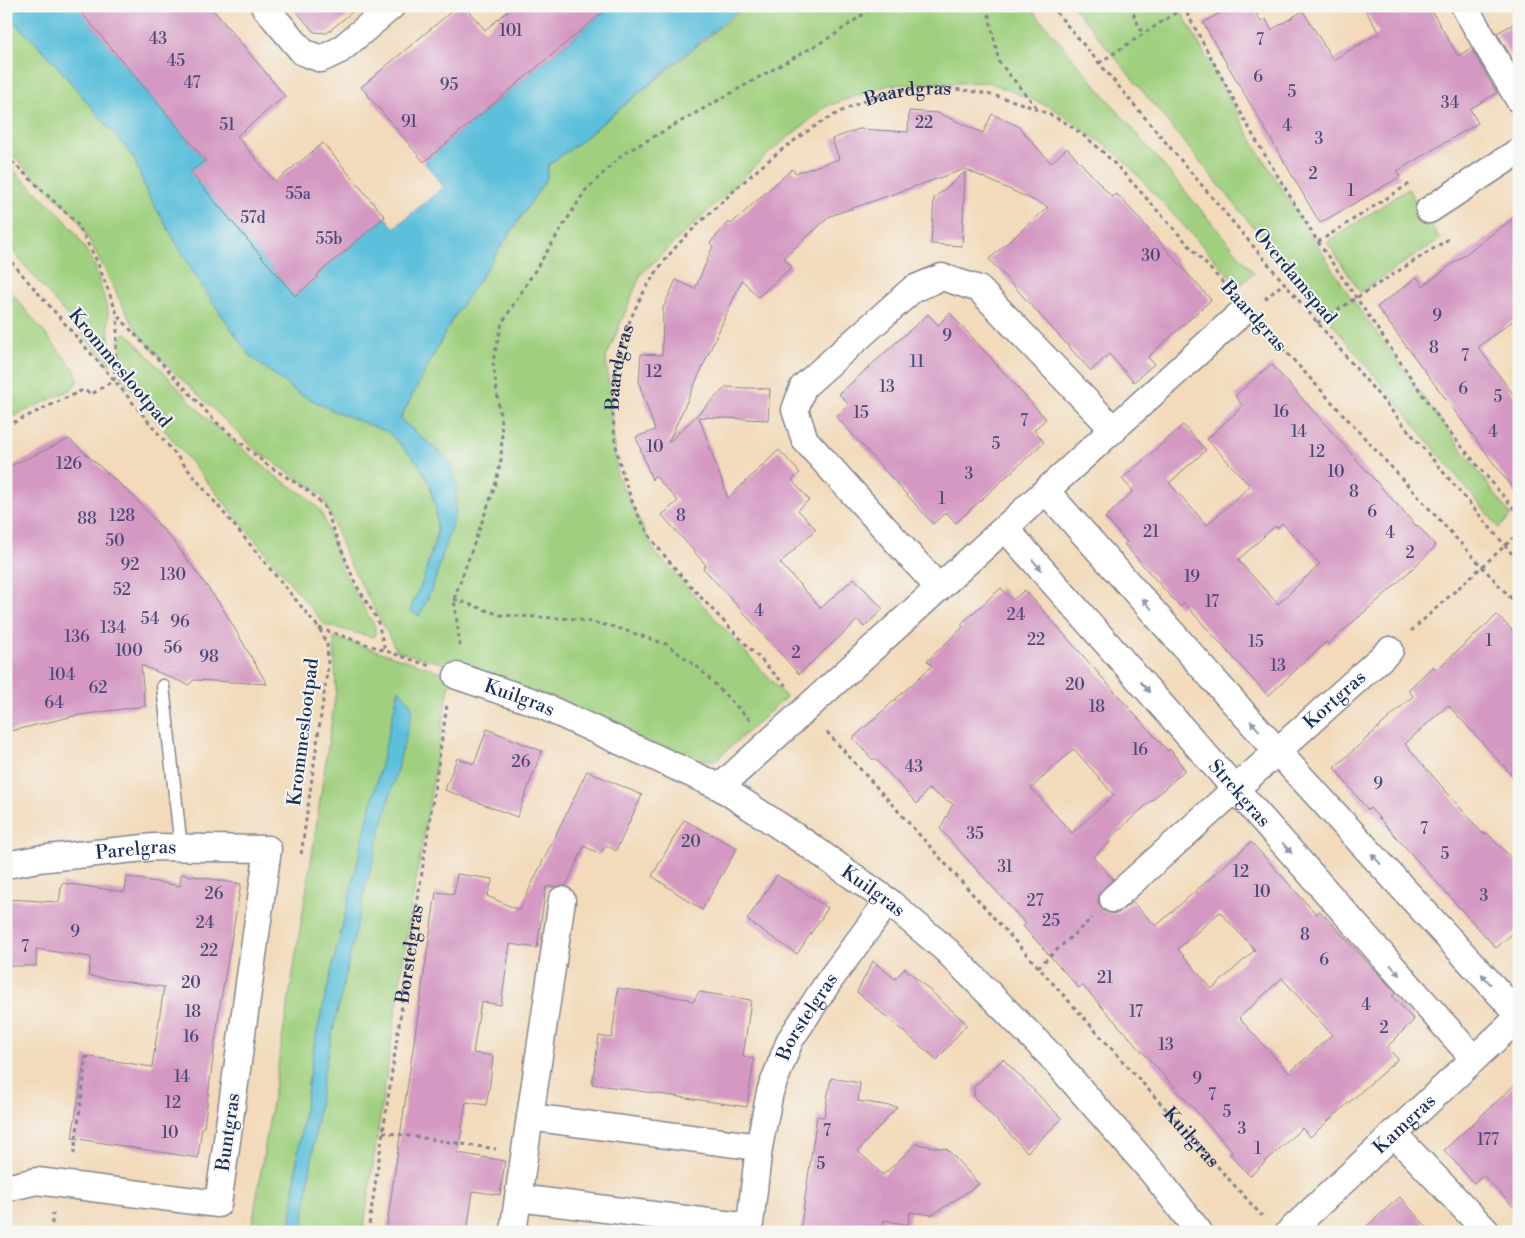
<svg xmlns="http://www.w3.org/2000/svg" width="1525" height="1238" font-family="'Libre Bodoni',serif">
<style>
.green{fill:#a0d07f;stroke:#5e806e}
.water{fill:#5dc0db;stroke:#3c789c}
.building{fill:#d498c2;fill-rule:evenodd}
.lines{fill:none;stroke-linecap:round;stroke-linejoin:round}
.service-casing{stroke:#86848c;stroke-width:15}
.minor-casing{stroke:#86848c;stroke-width:29}
.path{stroke:#86848c;stroke-width:3;stroke-dasharray:4 4;stroke-linecap:butt}
.service{stroke:#fff;stroke-width:12}
.minor{stroke:#fff;stroke-width:26}
.oneway{fill:#8d97ae}
.labels{text-anchor:middle;dominant-baseline:central;stroke-width:4;stroke-linejoin:round;paint-order:stroke}
.number-label{font-size:16px;fill:#494977}
.street-label{font-size:19px;fill:#1b2f5e;stroke:#f6f6f2}
</style>
<rect width="100%" height="100%" fill="#f6f6f2"/>
<filter id="ink" filterUnits="userSpaceOnUse"><feTurbulence type="fractalNoise" baseFrequency=".02" numOctaves="2"/><feDisplacementMap in="SourceGraphic" scale="10" xChannelSelector="R" yChannelSelector="G"/><feConvolveMatrix kernelMatrix="1 2 1 2 8 2 1 2 1" color-interpolation-filters="sRGB"/></filter>
<filter id="wash" filterUnits="userSpaceOnUse"><feTurbulence type="fractalNoise" baseFrequency=".0096" numOctaves="4" result="noise"/><feDisplacementMap in="SourceGraphic" scale="20" xChannelSelector="R" yChannelSelector="G"/><feGaussianBlur stdDeviation="1.12" result="paint"/><feColorMatrix in="noise" values="0 0 0 0 0 0 0 0 0 0 0 0 0 0 0 0 0 1.4 0 .05"/><feComposite in="paint" operator="in"/></filter>
<g filter="url(#wash)">
<rect width="100%" height="100%" fill="#f2daba"/>
<g class="green">
<polygon points="746,6 1029,6 1254,273 1239,286 1120,156 1053,108 988,82 889,85 827,106 769,153 641,274 606,358 617,475 654,551 786,697 716,760 678,759 456,667 397,651 347,558 323,496 256,450 165,363 139,334 125,310 79,220 6,149 6,14 46,53 134,158 146,191 199,282 250,356 296,392 336,412 388,432 418,463 429,482 436,510 437,532 423,581 411,607 419,616 433,586 455,513 449,460 400,419 452,320 547,178 548,165 576,145"/>
<polygon points="1073,6 1178,6 1258,151 1351,298 1511,516 1499,528"/>
<polygon points="6,164 56,210 74,231 94,263 108,312 110,367 6,243"/>
<polygon points="1408,189 1440,239 1360,292 1327,242"/>
<polygon points="6,286 75,370 78,380 72,389 6,420"/>
<polygon points="124,333 128,334 208,420 275,476 306,496 321,511 344,573 375,627 375,633 373,637 325,625 121,377 120,339"/>
<polygon points="334,637 451,675 411,909 363,1232 302,1232 323,1075 362,902 399,690 315,1040 298,1150 290,1232 251,1232 310,868 336,691"/>
</g>
<g class="water">
<polygon points="6,6 76,6 205,160 191,172 295,296 318,277 317,275 385,217 394,228 444,187 424,162 611,6 743,6 576,145 548,165 547,178 452,320 400,419 449,460 457,485 455,513 433,586 419,616 412,612 411,607 423,581 437,532 436,510 429,482 418,463 388,432 336,412 296,392 250,356 199,282 146,191 134,158 46,53 6,14"/>
<polygon points="399,689 408,700 413,709 362,902 323,1075 302,1232 290,1232 298,1150 315,1040"/>
</g>
<g id="blocks">
<g class="building">
<polygon points="76,6 210,6 285,96 237,136 275,182 323,143 385,217 317,275 318,277 295,296 190,172 205,160"/>
<polygon points="292,6 359,6 327,33 314,32"/>
<polygon points="458,6 464,6 485,30 514,6 610,6 424,162 361,87"/>
<polygon points="1231,6 1252,6 1261,22 1266,19 1271,30 1303,11 1333,60 1379,33 1363,6 1429,6 1458,56 1471,48 1497,93 1470,109 1478,123 1397,171 1400,177 1320,223 1203,23"/>
<polygon points="1519,21 1519,70 1497,33"/>
<polygon points="909,111 938,113 983,133 992,114 1018,126 1051,163 1067,148 1112,197 1115,194 1120,197 1211,300 1148,357 1154,364 1134,382 1109,354 1091,371 989,259 1048,207 965,169 830,216 784,258 792,267 758,297 742,280 668,443 726,387 770,389 768,420 699,417 728,498 779,450 800,473 792,480 809,500 798,510 816,529 780,563 821,608 854,578 883,609 864,627 858,620 799,674 703,568 706,565 662,515 678,501 654,475 652,480 636,437 655,430 639,383 641,354 662,355 663,308 676,280 695,289 713,246 710,243 729,222 731,224 792,169 796,173 839,159 832,139 859,129 908,132"/>
<polygon points="965,172 962,246 931,244 934,198"/>
<polygon points="1519,214 1519,316 1478,347 1519,402 1519,497 1377,307 1417,277 1423,286"/>
<polygon points="950,313 1046,419 1034,430 1044,442 956,523 946,512 933,524 836,416 849,405 839,394 928,314 938,325"/>
<path d="M1270 365H1272L1416 526 1417 525 1436 546 1392 588 1328 644 1326 642 1268 696 1184 603 1180 607 1124 544 1127 542 1105 518 1133 491 1122 479 1183 425 1206 450 1169 483 1207 525 1250 486 1207 439 1243 406 1235 396ZM1282 523 1320 564 1278 604 1238 560 1275 526 1277 528Z"/>
<polygon points="69,439 133,496 175,543 222,607 267,684 194,680 188,685 141,665 145,706 79,715 6,732 6,468"/>
<path d="M1001 588 1012 600 1025 590 1129 708 1168 751 1170 749 1185 770 1109 839 1111 841 1093 857 1113 879 1099 894 1098 903 1102 909 1109 913 1117 914 1132 902 1156 926 1251 842 1316 914 1320 911 1396 993 1392 996 1414 1020 1387 1047 1398 1059 1310 1137 1302 1128 1250 1176 1230 1154 1233 1152 1082 985 1079 988 1023 926 1026 924 940 829 953 804 928 789 917 804 875 758 873 760 853 738 932 666 927 661 963 627 961 624ZM1074 749 1114 795 1072 833 1031 788ZM1220 912 1255 950 1212 989 1178 949ZM1282 978 1332 1035 1289 1073 1239 1018Z"/>
<polygon points="1497,615 1519,637 1519,783 1448,705 1405,744 1483,834 1487,833 1519,866 1519,928 1496,948 1370,808 1368,810 1334,768 1413,696 1408,690 1433,666 1436,670"/>
<polygon points="487,729 542,751 517,817 445,790 457,758 474,764"/>
<polygon points="587,771 642,795 616,851 607,845 600,854 584,846 566,886 546,887 537,948 510,944 501,1005 481,1002 473,1053 493,1056 490,1084 486,1105 466,1102 458,1153 505,1161 500,1195 473,1191 467,1232 386,1232 436,892 454,894 457,874 493,879 487,896 519,910"/>
<polygon points="684,820 737,848 702,910 652,876"/>
<polygon points="181,874 241,884 220,1005 204,1127 202,1127 198,1158 72,1138 85,1056 152,1067 164,987 88,976 91,957 36,949 36,966 6,966 6,899 59,902 62,883 125,892 127,877 180,886"/>
<polygon points="777,875 828,908 797,954 747,920"/>
<polygon points="873,961 895,979 905,968 967,1024 937,1060 857,992"/>
<polygon points="618,988 688,999 693,1002 699,992 751,1000 743,1057 754,1059 747,1107 592,1084 599,1036 612,1038"/>
<polygon points="1003,1059 1062,1119 1027,1152 974,1097 974,1087"/>
<polygon points="831,1078 860,1083 858,1101 897,1107 858,1151 883,1175 916,1144 947,1149 979,1184 932,1215 910,1212 908,1225 884,1220 882,1230 862,1227 861,1232 800,1232 817,1116 824,1117"/>
<polygon points="1519,1081 1519,1213 1483,1175 1474,1183 1444,1150"/>
<polygon points="1400,1197 1431,1232 1360,1232"/>
</g>
</g>
</g>
<g filter="url(#ink)">
<use href="#blocks" fill-opacity="0" stroke="#86848c" stroke-width="1"/>
<g class="lines">
<g class="service-casing">
<polyline id="service" points="163,686 181,848"/>
</g>
<g class="minor-casing">
<g id="minor">
<polyline points="264,6 303,52 321,59 340,50 392,6"/>
<polyline points="1464,6 1519,100"/>
<polyline points="1429,210 1519,151"/>
<polyline points="1046,491 1278,752 1519,1015"/>
<path id="s4" d="M1005 528 1474 1059"/>
<polyline points="939,588 805,440 795,410 803,387 913,289 942,277 979,289 1114,430"/>
<path id="s5" d="M457 676 534 702 720 787 810 846 888 901 946 950 1049 1054 1154 1174 1199 1232"/>
<polyline points="720,787 1239,315"/>
<path id="s6" d="M6 865 38 859 154 847 268 849 218 1204 37 1181 6 1188"/>
<path id="s7" d="M1113 899 1390 650"/>
<polyline points="530,1117 759,1147"/>
<polyline points="1393,1133 1487,1232"/>
<polyline points="518,1198 749,1227"/>
<polyline points="513,1232 562,900"/>
<path id="s8" d="M749 1232 759 1147 770 1092 790 1040 829 981 888 901"/>
<path id="s9" d="M1289 1232 1519 1017"/>
</g>
</g>
<g class="path">
<polyline points="987,6 999,62 1037,108"/>
<polyline points="1051,6 1519,562"/>
<polyline points="1130,6 1142,33"/>
<polyline points="1183,6 1254,137 1318,242 1442,423 1519,515"/>
<polyline points="1099,63 1186,6"/>
<polyline points="6,156 76,222 97,261 118,316 216,422 266,464 310,492 325,508 355,583 377,619 385,650"/>
<polyline points="1318,242 1412,182"/>
<polyline points="6,256 114,380 319,628 327,644 328,666 301,855"/>
<polyline points="1265,299 1284,283"/>
<polyline points="1317,323 1447,240 1445,236"/>
<polyline points="1266,330 1519,607"/>
<polyline points="6,426 83,390 92,394 114,380 118,316"/>
<polyline points="454,599 500,615 576,619 615,627 666,644 700,669 750,720"/>
<polyline points="319,628 430,666"/>
<polyline points="1411,631 1519,533"/>
<polyline points="460,646 454,599 495,486 501,460 502,432 493,361 502,323 585,191 623,154 834,35 875,6"/>
<path id="s1" d="M786 686C743 640 695 595 656 545 640 523 628 494 621 468 601 395 619 318 666 259 686 233 714 210 738 187 778 151 821 116 872 98 930 79 994 90 1048 114 1089 132 1118 167 1147 199 1174 229 1201 259 1228 288"/>
<path id="s2" d="M827 732 1262 1216"/>
<polyline points="1038,967 1092,918"/>
<polyline points="383,1132 496,1149"/>
<polyline points="74,1154 87,1056"/>
<polyline points="51,1232 53,1213"/>
<polyline points="241,1232 243,1224"/>
<path id="s3" d="M368 1232 447 705"/>
</g>
<use href="#service" class="service"/>
<use href="#minor" class="minor"/>
</g>
<defs><path id="oneway-solid" d="M-6-.8H1V-3.2L6.5 0L1 3.2V.8H-6Z" transform="scale(1.25)"/></defs>
<g class="oneway">
<use href="#oneway-solid" transform="translate(1037 565) rotate(49)"/>
<use href="#oneway-solid" transform="translate(1147 604) rotate(-132)"/>
<use href="#oneway-solid" transform="translate(1145 687) rotate(49)"/>
<use href="#oneway-solid" transform="translate(1255 726) rotate(-132)"/>
<use href="#oneway-solid" transform="translate(1287 848) rotate(49)"/>
<use href="#oneway-solid" transform="translate(1376 859) rotate(-132)"/>
<use href="#oneway-solid" transform="translate(1395 970) rotate(49)"/>
<use href="#oneway-solid" transform="translate(1486 979) rotate(-132)"/>
</g>
</g>
<g class="labels">
<g class="number-label">
<text x="511" y="31">101</text>
<text x="158" y="39">43</text>
<text x="1260" y="40">7</text>
<text x="176" y="61">45</text>
<text x="1258" y="77">6</text>
<text x="192" y="83">47</text>
<text x="449" y="85">95</text>
<text x="1292" y="92">5</text>
<text x="1450" y="103">34</text>
<text x="409" y="122">91</text>
<text x="924" y="123">22</text>
<text x="227" y="125">51</text>
<text x="1287" y="126">4</text>
<text x="1319" y="139">3</text>
<text x="1313" y="174">2</text>
<text x="1351" y="191">1</text>
<text x="298" y="194">55a</text>
<text x="253" y="218">57d</text>
<text x="329" y="239">55b</text>
<text x="1151" y="256">30</text>
<text x="1437" y="316">9</text>
<text x="947" y="336">9</text>
<text x="1434" y="348">8</text>
<text x="1465" y="356">7</text>
<text x="917" y="362">11</text>
<text x="654" y="372">12</text>
<text x="887" y="387">13</text>
<text x="1463" y="389">6</text>
<text x="1498" y="397">5</text>
<text x="1281" y="412">16</text>
<text x="861" y="413">15</text>
<text x="1024" y="421">7</text>
<text x="1299" y="432">14</text>
<text x="1493" y="432">4</text>
<text x="996" y="444">5</text>
<text x="655" y="447">10</text>
<text x="1317" y="452">12</text>
<text x="69" y="464">126</text>
<text x="1336" y="472">10</text>
<text x="969" y="474">3</text>
<text x="1354" y="492">8</text>
<text x="942" y="499">1</text>
<text x="1372" y="512">6</text>
<text x="122" y="516">128</text>
<text x="681" y="516">8</text>
<text x="87" y="519">88</text>
<text x="1151" y="532">21</text>
<text x="1390" y="533">4</text>
<text x="115" y="541">50</text>
<text x="1410" y="553">2</text>
<text x="130" y="565">92</text>
<text x="173" y="575">130</text>
<text x="1192" y="577">19</text>
<text x="122" y="590">52</text>
<text x="1212" y="602">17</text>
<text x="759" y="611">4</text>
<text x="1016" y="615">24</text>
<text x="150" y="619">54</text>
<text x="180" y="622">96</text>
<text x="113" y="628">134</text>
<text x="77" y="637">136</text>
<text x="1036" y="640">22</text>
<text x="1489" y="641">1</text>
<text x="1256" y="642">15</text>
<text x="173" y="648">56</text>
<text x="129" y="651">100</text>
<text x="796" y="653">2</text>
<text x="209" y="657">98</text>
<text x="1278" y="666">13</text>
<text x="62" y="675">104</text>
<text x="1075" y="685">20</text>
<text x="98" y="688">62</text>
<text x="54" y="703">64</text>
<text x="1097" y="707">18</text>
<text x="1140" y="750">16</text>
<text x="521" y="762">26</text>
<text x="914" y="767">43</text>
<text x="1378" y="784">9</text>
<text x="1424" y="829">7</text>
<text x="975" y="834">35</text>
<text x="691" y="842">20</text>
<text x="1445" y="854">5</text>
<text x="1005" y="867">31</text>
<text x="1241" y="872">12</text>
<text x="1262" y="892">10</text>
<text x="214" y="894">26</text>
<text x="1484" y="896">3</text>
<text x="1035" y="901">27</text>
<text x="1051" y="921">25</text>
<text x="205" y="923">24</text>
<text x="75" y="932">9</text>
<text x="1305" y="935">8</text>
<text x="25" y="947">7</text>
<text x="209" y="951">22</text>
<text x="1324" y="960">6</text>
<text x="1105" y="978">21</text>
<text x="191" y="983">20</text>
<text x="1366" y="1005">4</text>
<text x="193" y="1012">18</text>
<text x="1136" y="1012">17</text>
<text x="1384" y="1028">2</text>
<text x="191" y="1037">16</text>
<text x="1166" y="1045">13</text>
<text x="182" y="1077">14</text>
<text x="1197" y="1079">9</text>
<text x="1212" y="1095">7</text>
<text x="173" y="1103">12</text>
<text x="1227" y="1112">5</text>
<text x="1242" y="1129">3</text>
<text x="827" y="1131">7</text>
<text x="170" y="1133">10</text>
<text x="1488" y="1140">177</text>
<text x="1258" y="1149">1</text>
<text x="821" y="1164">5</text>
</g>
<g class="street-label">
<text stroke="none"><textPath href="#s1" startOffset="799">Baardgras</textPath></text>
<text transform="translate(1295 276) rotate(50)">Overdamspad</text>
<text transform="translate(1254 316) rotate(48)">Baardgras</text>
<text transform="translate(120 368) rotate(50)">Krommeslootpad</text>
<text stroke="none"><textPath href="#s1" startOffset="379">Baardgras</textPath></text>
<text stroke="none"><textPath href="#s5" startOffset="66">Kuilgras</textPath></text>
<text stroke="none"><textPath href="#s7" startOffset="298">Kortgras</textPath></text>
<text transform="translate(303 732) rotate(-83)">Krommeslootpad</text>
<text stroke="none"><textPath href="#s4" startOffset="354">Strekgras</textPath></text>
<text stroke="none"><textPath href="#s6" startOffset="131">Parelgras</textPath></text>
<text stroke="none"><textPath href="#s5" startOffset="471">Kuilgras</textPath></text>
<text stroke="none"><textPath href="#s3" startOffset="281">Borstelgras</textPath></text>
<text stroke="none"><textPath href="#s8" startOffset="226">Borstelgras</textPath></text>
<text stroke="none"><textPath href="#s9" startOffset="158">Kamgras</textPath></text>
<text transform="translate(228 1132) rotate(-82)">Buntgras</text>
<text stroke="none"><textPath href="#s2" startOffset="545">Kuilgras</textPath></text>
</g>
</g>
<rect width="1525" height="1238" fill="none" stroke="#f6f6f2" stroke-width="25"/>
</svg>
